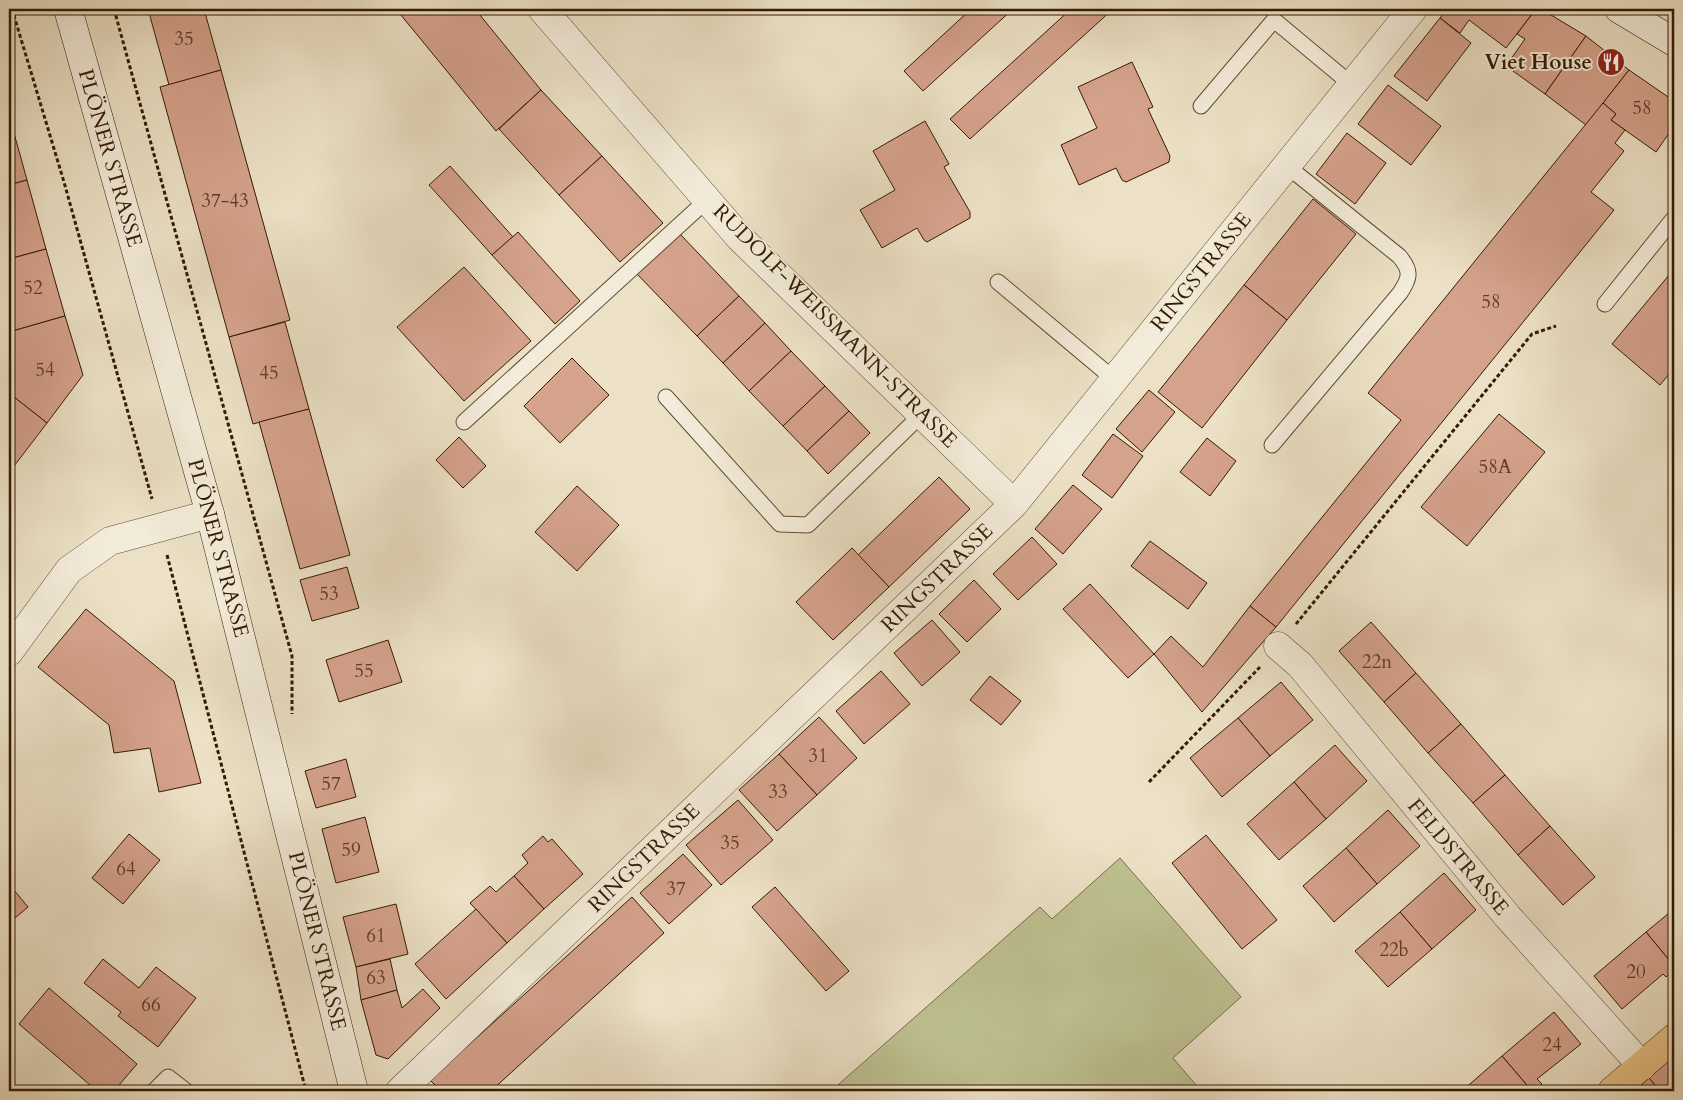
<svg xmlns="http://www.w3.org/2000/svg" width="1683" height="1100" font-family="Cardo,serif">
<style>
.green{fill:#bec191;stroke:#796e48}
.building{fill:#d5a28c;stroke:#341b00}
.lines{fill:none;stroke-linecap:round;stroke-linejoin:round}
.lane-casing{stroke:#624c32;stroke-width:17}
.street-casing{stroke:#624c32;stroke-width:29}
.secondary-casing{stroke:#341b00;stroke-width:29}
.primary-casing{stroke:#341b00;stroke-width:29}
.path{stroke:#341b00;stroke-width:3;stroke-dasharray:4 2.5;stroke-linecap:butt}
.lane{stroke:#f3ecda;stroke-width:15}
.street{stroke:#f3ecda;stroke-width:28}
.secondary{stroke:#f3ecda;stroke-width:28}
.primary{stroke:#e6c083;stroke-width:28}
.labels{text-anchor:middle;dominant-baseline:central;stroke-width:4;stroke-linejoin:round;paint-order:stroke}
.number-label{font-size:19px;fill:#5c3d23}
.poi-label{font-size:21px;font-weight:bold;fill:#341b00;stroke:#f3ecda;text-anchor:end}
.street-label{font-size:21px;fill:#341b00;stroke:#f3ecda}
</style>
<rect width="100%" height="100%" fill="#ece1c6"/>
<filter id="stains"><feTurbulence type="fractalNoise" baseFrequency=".004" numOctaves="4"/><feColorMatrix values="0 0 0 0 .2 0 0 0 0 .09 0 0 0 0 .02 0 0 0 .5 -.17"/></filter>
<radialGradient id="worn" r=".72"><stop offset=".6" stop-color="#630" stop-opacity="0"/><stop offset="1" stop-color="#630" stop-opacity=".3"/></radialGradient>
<polygon class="green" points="1120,858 1241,997 1173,1058 1196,1085 1190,1091 831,1091 1040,907 1052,919"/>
<g class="building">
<polygon points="148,9 204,9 221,70 169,85"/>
<polygon points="396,9 475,9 541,90 496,131"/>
<polygon points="971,9 1013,9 923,91 904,71"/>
<polygon points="1071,9 1113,9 970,139 950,119"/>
<polygon points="1447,9 1536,9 1506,48 1469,20 1460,33 1440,18"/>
<polygon points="1536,9 1541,9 1586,36 1545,94 1506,66 1525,39 1517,34"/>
<polygon points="1440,18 1471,43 1427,101 1394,76"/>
<polygon points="1586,36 1629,70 1586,125 1545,94"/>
<polygon points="1132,62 1153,107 1148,109 1170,156 1169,162 1126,182 1122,180 1116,168 1079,185 1061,145 1097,128 1078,87"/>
<polygon points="221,70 290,320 229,337 160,87"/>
<polygon points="1629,70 1674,101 1674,126 1656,152 1611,120 1616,114 1603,103"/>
<polygon points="1388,85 1441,126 1411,165 1358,124"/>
<polygon points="541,90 602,156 559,195 499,129"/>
<polygon points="1603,103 1616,114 1611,120 1625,130 1615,143 1624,151 1591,192 1614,210 1276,627 1250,606 1401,420 1368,393"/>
<polygon points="9,115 27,180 9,185"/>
<polygon points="925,121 949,164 944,167 970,212 970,218 927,242 924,240 917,228 882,248 860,210 895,190 873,151"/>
<polygon points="1347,133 1386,163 1355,204 1316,174"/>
<polygon points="602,156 663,223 620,262 559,195"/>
<polygon points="450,166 513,237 492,255 429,185"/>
<polygon points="27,180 46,249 9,259 9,185"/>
<polygon points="1313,199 1356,234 1287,320 1244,285"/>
<polygon points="518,232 580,301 555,324 492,255"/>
<polygon points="679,233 739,296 697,336 636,273"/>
<polygon points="46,249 65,316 9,332 9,259"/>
<polygon points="464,267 531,341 464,401 397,327"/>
<polygon points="1674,269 1674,368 1660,385 1612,344"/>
<polygon points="1244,285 1287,320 1202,428 1158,392"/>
<polygon points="739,296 765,323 723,363 697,336"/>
<polygon points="65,316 83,375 47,423 9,393 9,365 11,361 9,354 9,332"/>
<polygon points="285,322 309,409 253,424 229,337"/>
<polygon points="765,323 791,351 749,391 723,363"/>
<polygon points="791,351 825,386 783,426 749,391"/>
<polygon points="572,358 609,395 560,443 524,406"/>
<polygon points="825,386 849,411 807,451 783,426"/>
<polygon points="1149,390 1175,412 1142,452 1116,429"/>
<polygon points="9,393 47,423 11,470 9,468"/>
<polygon points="309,409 350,555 300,569 259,422"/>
<polygon points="849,411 870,433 828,474 807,451"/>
<polygon points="1499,414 1545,452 1467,546 1421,507"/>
<polygon points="1113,434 1143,456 1112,498 1082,475"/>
<polygon points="459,437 486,466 463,488 436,460"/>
<polygon points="1207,438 1236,461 1210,496 1180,472"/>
<polygon points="939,477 970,509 889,587 858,555"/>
<polygon points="1073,485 1102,509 1063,554 1035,529"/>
<polygon points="577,486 619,525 577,571 535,532"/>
<polygon points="1032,537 1057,564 1018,600 993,574"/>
<polygon points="1150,541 1207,583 1188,609 1131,566"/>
<polygon points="852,548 889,587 833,640 796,602"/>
<polygon points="347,567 359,608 312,621 300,580"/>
<polygon points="974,580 1001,609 967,642 939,614"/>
<polygon points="1090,584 1154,654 1128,678 1063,609"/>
<polygon points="1250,606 1276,627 1202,712 1154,654 1171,636 1203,667"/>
<polygon points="86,609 174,681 201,783 159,792 150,748 114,753 109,725 38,667"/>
<polygon points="932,620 960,652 922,686 894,653"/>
<polygon points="1371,622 1416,673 1384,702 1339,651"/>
<polygon points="388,640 402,682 339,702 326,660"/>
<polygon points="881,671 910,704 864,744 836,711"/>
<polygon points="1416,673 1461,724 1428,753 1384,702"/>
<polygon points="990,676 1021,701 1001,725 970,700"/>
<polygon points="1281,682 1313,720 1270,756 1238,718"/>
<polygon points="819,717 857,758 817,795 779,754"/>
<polygon points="1238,718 1270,756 1222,797 1190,758"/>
<polygon points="1461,724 1505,775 1473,803 1428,753"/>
<polygon points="1335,745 1367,781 1326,819 1294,782"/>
<polygon points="779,754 817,795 777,831 739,790"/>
<polygon points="346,759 356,797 316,808 305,771"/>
<polygon points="1505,775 1550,826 1518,855 1473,803"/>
<polygon points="1294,782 1326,819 1279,860 1247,824"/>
<polygon points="738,800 773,840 721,885 686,845"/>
<polygon points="1388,810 1420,846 1377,884 1346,848"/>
<polygon points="365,817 379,872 336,883 322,829"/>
<polygon points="1550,826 1595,877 1563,905 1518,855"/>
<polygon points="129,834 160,860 123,904 92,878"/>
<polygon points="1206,835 1277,920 1242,949 1172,863"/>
<polygon points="543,836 548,842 552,839 583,874 544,909 514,876 528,863 522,855"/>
<polygon points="1346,848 1377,884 1334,922 1303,886"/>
<polygon points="683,854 712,885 669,924 640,893"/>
<polygon points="1444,873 1476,910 1432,949 1400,912"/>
<polygon points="514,876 544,909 507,943 470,903 490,886 496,892"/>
<polygon points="9,884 28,907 9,923"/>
<polygon points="775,887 849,971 826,991 752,907"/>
<polygon points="632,897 664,933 491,1091 441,1091 430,1080"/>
<polygon points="396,904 408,954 356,967 343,917"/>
<polygon points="476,909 507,943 446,999 415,964"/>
<polygon points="1674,909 1674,966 1646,932"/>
<polygon points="1400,912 1432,949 1388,987 1355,951"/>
<polygon points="1646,932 1674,966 1674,970 1666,977 1663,974 1622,1009 1594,976"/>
<polygon points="103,959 139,988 156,967 196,998 158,1047 118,1016 121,1012 84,983"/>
<polygon points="390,959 397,990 361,1000 356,967"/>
<polygon points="49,988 137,1064 114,1091 97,1091 19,1024"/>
<polygon points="423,989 440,1008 388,1059 376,1055 361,1000 397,990 402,1008"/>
<polygon points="1554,1012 1581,1044 1537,1079 1542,1084 1535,1091 1532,1091 1502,1056"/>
<polygon points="1502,1056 1532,1091 1462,1091"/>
<polygon points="1674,1056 1674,1091 1660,1091 1649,1078"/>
<polygon points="1649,1078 1660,1091 1634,1091"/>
</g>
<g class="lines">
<g class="lane-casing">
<g id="lane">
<polyline points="1201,106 1274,20 1352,85"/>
<polyline points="998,282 1115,380"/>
<polyline points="1605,304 1674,218"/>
<polyline points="666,397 780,524 808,525 922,414"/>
<polyline points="464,422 708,199"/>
<path d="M1272 445 1400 293C1410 278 1412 271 1399 256L1287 166"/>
<polyline points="154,1091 168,1077 186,1091"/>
</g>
</g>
<g class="street-casing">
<g id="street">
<polyline points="542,9 740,238 1014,504"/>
<polyline points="1278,646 1300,665 1508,917 1642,1066"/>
<polyline points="9,652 69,570 110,541 210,514"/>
<polyline points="400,1091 1014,504 1413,9"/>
</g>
</g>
<g class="secondary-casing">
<g id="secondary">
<polyline points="68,9 210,514 354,1091"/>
<polyline points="1619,9 1674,42"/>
</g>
</g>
<g class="primary-casing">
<polyline id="primary" points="1612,1091 1674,1038"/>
</g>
<g class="path">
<polyline points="12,9 64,182 152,499"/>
<polyline points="114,9 292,656 292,714"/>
<polyline points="167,555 306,1091"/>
<polyline points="1296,624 1532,334 1556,326"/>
<polyline points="1149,782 1260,667"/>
</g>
<use href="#lane" class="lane"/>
<use href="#street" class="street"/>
<use href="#secondary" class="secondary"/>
<use href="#primary" class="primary"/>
</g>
<defs>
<g id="restaurant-disc" transform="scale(1.4375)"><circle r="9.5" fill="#8f2418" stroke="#f3ecda"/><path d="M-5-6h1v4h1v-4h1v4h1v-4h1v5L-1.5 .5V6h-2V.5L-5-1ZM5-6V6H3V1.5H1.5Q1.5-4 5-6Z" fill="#fff"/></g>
</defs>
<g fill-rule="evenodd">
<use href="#restaurant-disc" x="1611" y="62"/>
</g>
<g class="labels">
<g class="number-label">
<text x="184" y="39">35</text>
<text x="1642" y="108">58</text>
<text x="225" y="201">37-43</text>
<text x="33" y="288">52</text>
<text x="1491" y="302">58</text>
<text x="45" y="370">54</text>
<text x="269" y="373">45</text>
<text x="1495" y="467">58A</text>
<text x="329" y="594">53</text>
<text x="1377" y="662">22n</text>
<text x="364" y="671">55</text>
<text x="818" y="756">31</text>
<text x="331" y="784">57</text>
<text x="778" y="792">33</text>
<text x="730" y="843">35</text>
<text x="351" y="850">59</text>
<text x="126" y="869">64</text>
<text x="676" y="889">37</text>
<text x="376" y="936">61</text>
<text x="1394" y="950">22b</text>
<text x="1636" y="972">20</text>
<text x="376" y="978">63</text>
<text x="151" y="1005">66</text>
<text x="1552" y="1045">24</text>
</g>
<g class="poi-label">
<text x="1592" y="62">Viet House</text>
</g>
<g class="street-label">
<text transform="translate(110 158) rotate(74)">PLÖNER STRASSE</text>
<text transform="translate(1201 272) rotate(-51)">RINGSTRASSE</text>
<text transform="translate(835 326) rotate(45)">RUDOLF-WEISSMANN-STRASSE</text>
<text transform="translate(218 548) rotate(75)">PLÖNER STRASSE</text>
<text transform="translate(937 578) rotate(-44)">RINGSTRASSE</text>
<text transform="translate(1458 857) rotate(50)">FELDSTRASSE</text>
<text transform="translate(644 858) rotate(-44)">RINGSTRASSE</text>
<text transform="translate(317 941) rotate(76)">PLÖNER STRASSE</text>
</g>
</g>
<rect width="1683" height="1100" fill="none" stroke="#ece1c6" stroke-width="30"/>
<rect x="10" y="10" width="1663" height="1080" fill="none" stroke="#341b00" stroke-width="2.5"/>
<rect x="15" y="15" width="1653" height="1070" fill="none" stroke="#341b00"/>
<rect width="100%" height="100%" filter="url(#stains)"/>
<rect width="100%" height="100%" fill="url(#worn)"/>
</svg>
